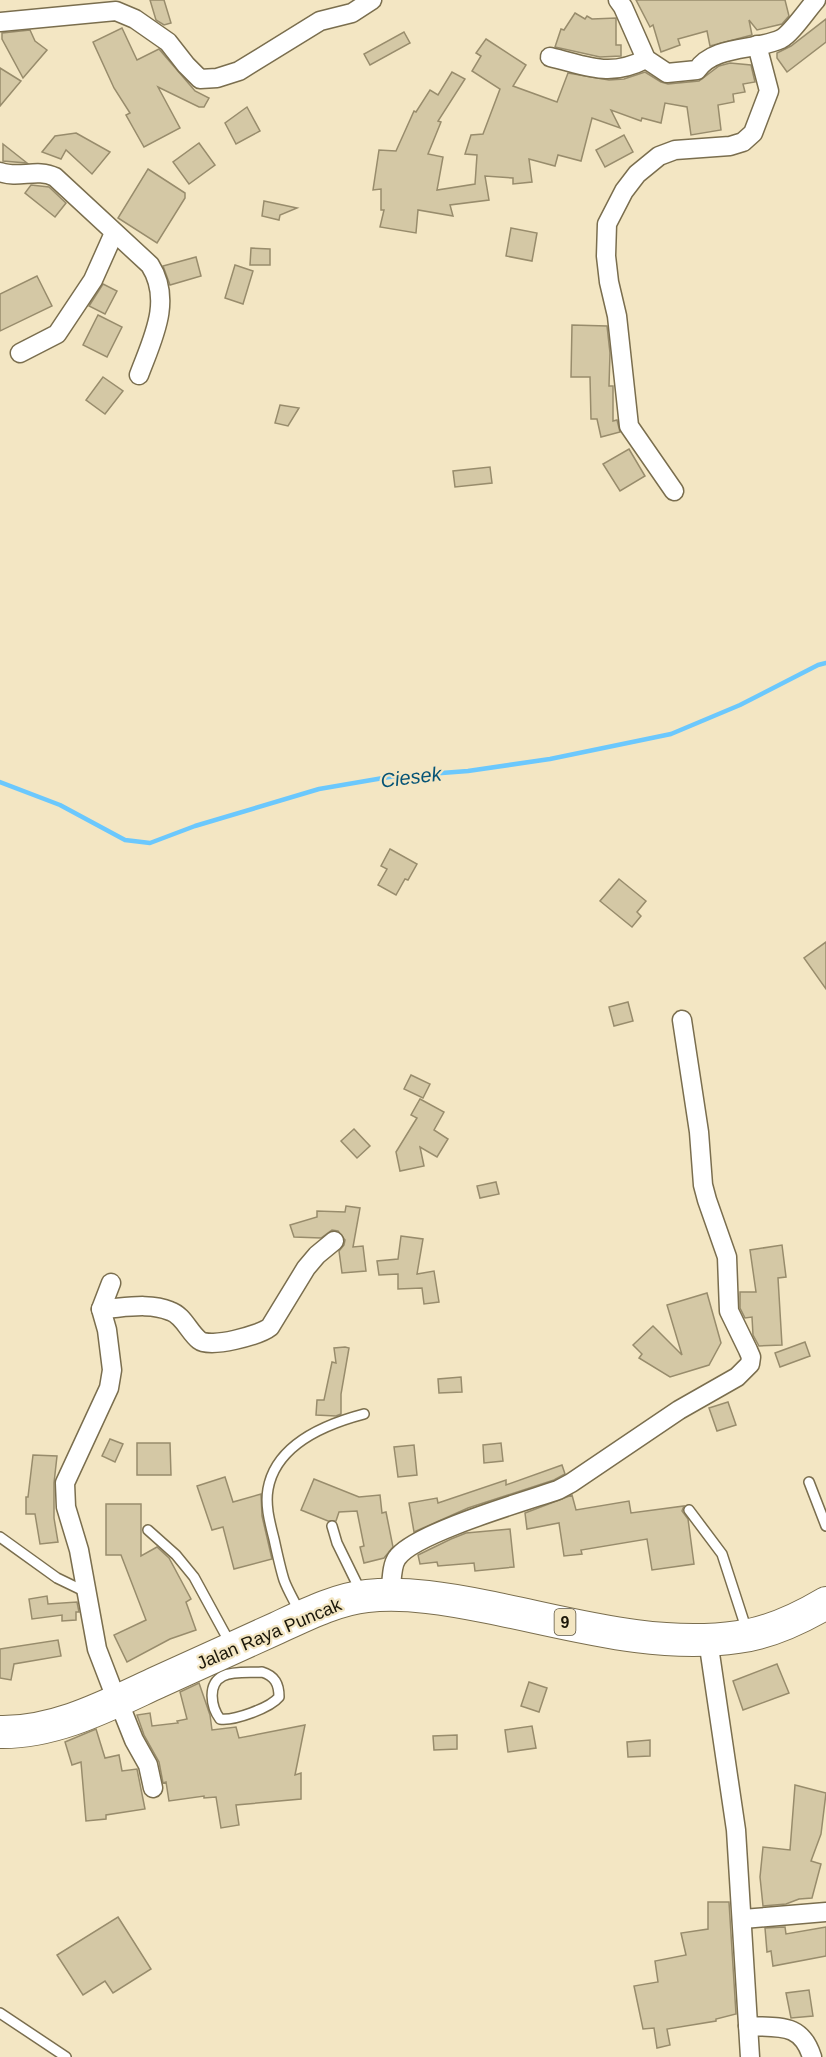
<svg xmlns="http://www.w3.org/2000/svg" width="826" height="2057" font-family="Arial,sans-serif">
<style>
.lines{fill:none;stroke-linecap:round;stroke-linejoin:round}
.stream{stroke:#6bc8fd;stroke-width:4.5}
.building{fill:#d4c8a5;stroke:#988c6c;stroke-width:1.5}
.lane-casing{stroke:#7a6e4e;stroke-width:12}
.street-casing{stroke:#7a6e4e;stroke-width:21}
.highway-casing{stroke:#7a6e4e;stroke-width:34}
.lane{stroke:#fff;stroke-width:9}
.street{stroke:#fff;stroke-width:18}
.highway{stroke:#fff;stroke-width:32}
.labels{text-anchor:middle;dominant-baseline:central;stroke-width:4.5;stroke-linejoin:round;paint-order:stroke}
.shield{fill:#f3e6c3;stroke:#5b5441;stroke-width:1.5}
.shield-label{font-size:16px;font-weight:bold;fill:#1a1609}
.street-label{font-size:18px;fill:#1a1609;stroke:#f3e6c3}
.water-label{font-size:20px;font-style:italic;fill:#055375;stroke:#f3e6c3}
</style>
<rect width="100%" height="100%" fill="#f3e6c3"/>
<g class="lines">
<polyline class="stream" points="0,782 60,805 125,840 150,843 195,826 319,789 389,777 468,771 550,759 671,734 740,705 818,665 826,663"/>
</g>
<g class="building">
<polygon points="150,0 164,0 171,23 164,25 156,20"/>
<polygon points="636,0 785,0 789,16 782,24 757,30 749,20 752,35 710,46 707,31 678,39 680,45 661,52 653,25 650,27"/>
<polygon points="575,13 585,19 587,16 592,19 616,18 616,45 621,45 621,56 600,57 555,47 561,29 564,30"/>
<polygon points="826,19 826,42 787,72 777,58 777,53 791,46"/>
<polygon points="122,28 137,60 159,49 195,91 209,98 204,107 199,107 158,87 180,128 144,147 126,115 130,113 114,88 93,42"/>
<polygon points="30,30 35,41 47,50 23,78 2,39 2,33"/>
<polygon points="404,32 410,43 370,65 364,54"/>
<polygon points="486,39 526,65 513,86 557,102 568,73 609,80 624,79 645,72 661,82 668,84 699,81 719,66 730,63 751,65 755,82 743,84 745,92 733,94 734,102 718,105 721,130 691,135 687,107 665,103 661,123 642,118 641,121 611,110 620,128 592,118 581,161 558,155 555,166 529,159 532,182 513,184 513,178 485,176 489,200 450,205 453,216 418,210 416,233 380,227 384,210 381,210 381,189 373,190 379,150 396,151 414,111 416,112 430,90 438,95 452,72 465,79 438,121 441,122 428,154 443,157 437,190 475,184 477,155 465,154 471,135 483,134 500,89 472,71 481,56 476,53"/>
<polygon points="0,68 21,81 0,106"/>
<polygon points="247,107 260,131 236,144 225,123"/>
<polygon points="76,133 110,152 92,174 66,150 61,159 42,152 55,136"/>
<polygon points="624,135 633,152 605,167 596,150"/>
<polygon points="199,143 215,165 189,184 173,162"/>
<polygon points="3,144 27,163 3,161"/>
<polygon points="148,169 185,193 185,198 157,243 118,218"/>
<polygon points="31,185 49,187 66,203 55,217 25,193"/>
<polygon points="264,201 297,208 280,215 279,220 262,216"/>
<polygon points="511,228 537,233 532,261 506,256"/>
<polygon points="251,248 270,249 270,265 250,265"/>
<polygon points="196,257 201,276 170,285 163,266"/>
<polygon points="235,265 253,271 243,304 225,298"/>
<polygon points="37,276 52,306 0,331 0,294"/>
<polygon points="103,284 117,291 105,314 89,306"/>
<polygon points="98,315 122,327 107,357 83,345"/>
<polygon points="572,325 607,326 610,353 609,386 613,386 613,421 617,420 620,432 601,437 597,419 591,419 590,377 571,377"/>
<polygon points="103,377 123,391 105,414 86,400"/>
<polygon points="280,405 299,408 288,426 275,423"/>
<polygon points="629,449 645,476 620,491 603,464"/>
<polygon points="490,467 492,483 455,487 453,471"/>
<polygon points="390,849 417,864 408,880 405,879 396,895 378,885 387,869 381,866"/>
<polygon points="619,879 646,901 637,912 641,916 632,927 600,901"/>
<polygon points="826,942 826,989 804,958"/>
<polygon points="628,1002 633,1021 614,1026 609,1007"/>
<polygon points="411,1075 430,1084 423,1098 404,1089"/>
<polygon points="420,1099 444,1112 434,1130 448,1139 437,1157 420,1147 424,1166 400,1171 396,1152 417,1118 411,1115"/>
<polygon points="354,1129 370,1146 357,1158 341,1141"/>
<polygon points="496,1182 499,1194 480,1198 477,1186"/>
<polygon points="346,1206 360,1208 353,1247 363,1246 366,1271 342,1273 339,1251 344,1245 345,1240 338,1231 332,1230 321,1238 294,1237 290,1225 317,1217 317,1211 345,1212"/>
<polygon points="401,1236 423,1239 417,1274 434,1271 439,1302 424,1304 422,1288 398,1289 398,1274 379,1275 377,1261 398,1259"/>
<polygon points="782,1245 786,1277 778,1278 782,1345 759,1346 753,1335 752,1317 745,1318 740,1308 740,1292 756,1292 750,1250"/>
<polygon points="707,1293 721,1343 709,1365 670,1377 639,1358 642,1354 633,1345 653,1326 682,1355 667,1305"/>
<polygon points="805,1342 810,1356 780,1367 775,1353"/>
<polygon points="345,1347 349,1348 341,1394 341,1414 336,1416 316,1415 317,1400 324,1400 332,1362 336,1363 334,1348"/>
<polygon points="461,1377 462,1392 439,1393 438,1379"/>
<polygon points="728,1402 736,1425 717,1431 709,1408"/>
<polygon points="110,1439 123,1444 115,1462 102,1456"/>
<polygon points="137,1443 170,1443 171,1475 137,1475"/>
<polygon points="501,1443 503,1461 484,1463 483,1445"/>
<polygon points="414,1445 417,1475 398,1477 394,1447"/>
<polygon points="33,1455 57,1456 54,1483 54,1518 58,1542 40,1544 35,1514 26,1514 26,1497 28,1497"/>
<polygon points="562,1465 565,1474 554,1480 468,1508 414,1532 409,1503 437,1498 438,1503 506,1480 506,1485"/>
<polygon points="225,1477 233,1502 261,1494 262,1516 272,1559 234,1569 223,1527 212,1530 197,1486"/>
<polygon points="314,1479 359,1497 380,1495 382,1513 386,1512 393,1547 384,1558 364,1563 360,1547 364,1546 357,1511 339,1512 336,1521 328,1521 301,1510"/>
<polygon points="572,1495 576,1510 629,1501 631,1513 684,1506 682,1511 688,1519 694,1564 652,1570 647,1539 581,1550 582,1554 564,1556 559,1523 527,1529 525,1513"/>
<polygon points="106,1504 141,1504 141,1556 157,1547 169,1558 191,1599 186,1602 196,1630 170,1639 127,1662 114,1635 146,1620 121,1555 106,1555"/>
<polygon points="510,1529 514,1567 475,1571 474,1563 438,1566 437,1562 420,1564 418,1555 451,1539 466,1533"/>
<polygon points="47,1596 48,1604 77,1602 79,1612 76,1612 76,1620 62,1621 62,1615 32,1619 29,1599"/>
<polygon points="58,1640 61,1656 14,1664 11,1680 0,1678 0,1649"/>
<polygon points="777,1664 789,1693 743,1710 733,1681"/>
<polygon points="529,1682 547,1688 539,1712 521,1706"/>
<polygon points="199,1683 210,1715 212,1730 236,1727 239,1738 305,1725 295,1775 301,1773 301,1799 236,1805 239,1825 221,1828 216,1797 204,1798 204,1796 169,1801 166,1782 163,1783 159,1762 144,1735 137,1715 150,1713 152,1726 178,1723 177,1721 187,1719 180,1692"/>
<polygon points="532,1726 536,1748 508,1752 505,1730"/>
<polygon points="96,1729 105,1758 119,1755 122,1771 137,1769 145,1809 106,1815 106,1819 86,1821 81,1762 72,1765 65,1742"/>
<polygon points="457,1735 457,1749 434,1750 433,1736"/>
<polygon points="650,1740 650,1756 628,1757 627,1742"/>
<polygon points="795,1785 826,1793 821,1834 811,1861 821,1864 812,1898 799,1899 786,1904 763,1906 760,1877 763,1847 790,1850"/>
<polygon points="708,1902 729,1902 736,2014 716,2019 716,2021 667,2029 670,2045 657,2048 654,2028 643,2029 634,1986 658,1982 655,1961 686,1955 681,1933 708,1929"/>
<polygon points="118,1917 151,1969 113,1993 105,1981 83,1995 57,1955"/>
<polygon points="785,1927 786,1934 826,1927 826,1956 773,1966 771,1951 767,1952 765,1928"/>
<polygon points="809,1990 813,2016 791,2018 786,1993"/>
</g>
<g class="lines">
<g class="lane-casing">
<g id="lane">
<polyline points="809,1482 826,1526"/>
<polyline points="689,1510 722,1554 747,1631"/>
<polyline points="332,1526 337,1543 361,1592"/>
<polyline points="148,1530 176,1555 194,1577 230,1643"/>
<polyline points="0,1537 57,1578 86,1592"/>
<path d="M300 1613C295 1602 288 1591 284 1580 280 1567 277 1553 274 1539 270 1523 265 1506 268 1489 276 1444 326 1424 364 1414"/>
<path d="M262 1672C275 1676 279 1684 279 1697 270 1708 234 1721 220 1719 211 1707 207 1684 223 1676 233 1671 251 1673 262 1672Z"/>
<polyline points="0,2013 66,2057"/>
</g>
</g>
<g class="street-casing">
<g id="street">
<path d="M618 0 623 7 646 59 667 73 697 70C714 45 755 51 781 39 791 34 807 10 816 0"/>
<polyline points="0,22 116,11 135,19 168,42 186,65 200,79 217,78 239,71 320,21 352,13 372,0"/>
<path d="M550 57C588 66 609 78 646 59"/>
<path d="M0 172C19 179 37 168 55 177L150 265C173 301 152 340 139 375"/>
<polyline points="20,353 57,334 93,280 114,233"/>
<polyline points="674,491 629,426 617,316 609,282 606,256 607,224 624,191 637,174 659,156 675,150 730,146 743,142 753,133 769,91 757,45"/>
<polyline points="111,1283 101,1309 107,1330 112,1370 109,1388 65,1483 66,1507 79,1550 97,1649 117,1701"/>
<path d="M101 1309C123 1308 149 1302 170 1311 183 1315 189 1332 199 1340 210 1349 260 1335 270 1327L306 1268 317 1255 334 1241"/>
<path d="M390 1594C392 1584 391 1566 397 1558 414 1533 526 1501 558 1490L571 1483 679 1410 737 1377 750 1364 751 1357 748 1350 729 1311 727 1257 707 1200 703 1185 699 1132 682 1020"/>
<polyline points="708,1640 736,1830 750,2057"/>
<polyline points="118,1700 134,1740 148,1765 153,1788"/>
<polyline points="743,1919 826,1912"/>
<path d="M748 2026C779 2028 801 2022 812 2057"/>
</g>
</g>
<g class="highway-casing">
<path id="highway" d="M0 1732C56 1733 108 1705 158 1682 198 1664 237 1646 277 1628 305 1615 337 1599 367 1596 407 1592 448 1599 488 1607 569 1623 654 1649 738 1637 769 1633 799 1619 826 1603"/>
</g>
<use href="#lane" class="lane"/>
<use href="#street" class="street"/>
<use href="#highway" class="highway"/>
</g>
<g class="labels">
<rect class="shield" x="554.5" y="1609" width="21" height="26" rx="4.5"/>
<g class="shield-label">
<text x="565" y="1622">9</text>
</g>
<g class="street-label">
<text transform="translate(269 1634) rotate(-23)">Jalan Raya Puncak</text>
</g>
<g class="water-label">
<text transform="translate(411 777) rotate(-7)">Ciesek</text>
</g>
</g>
</svg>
